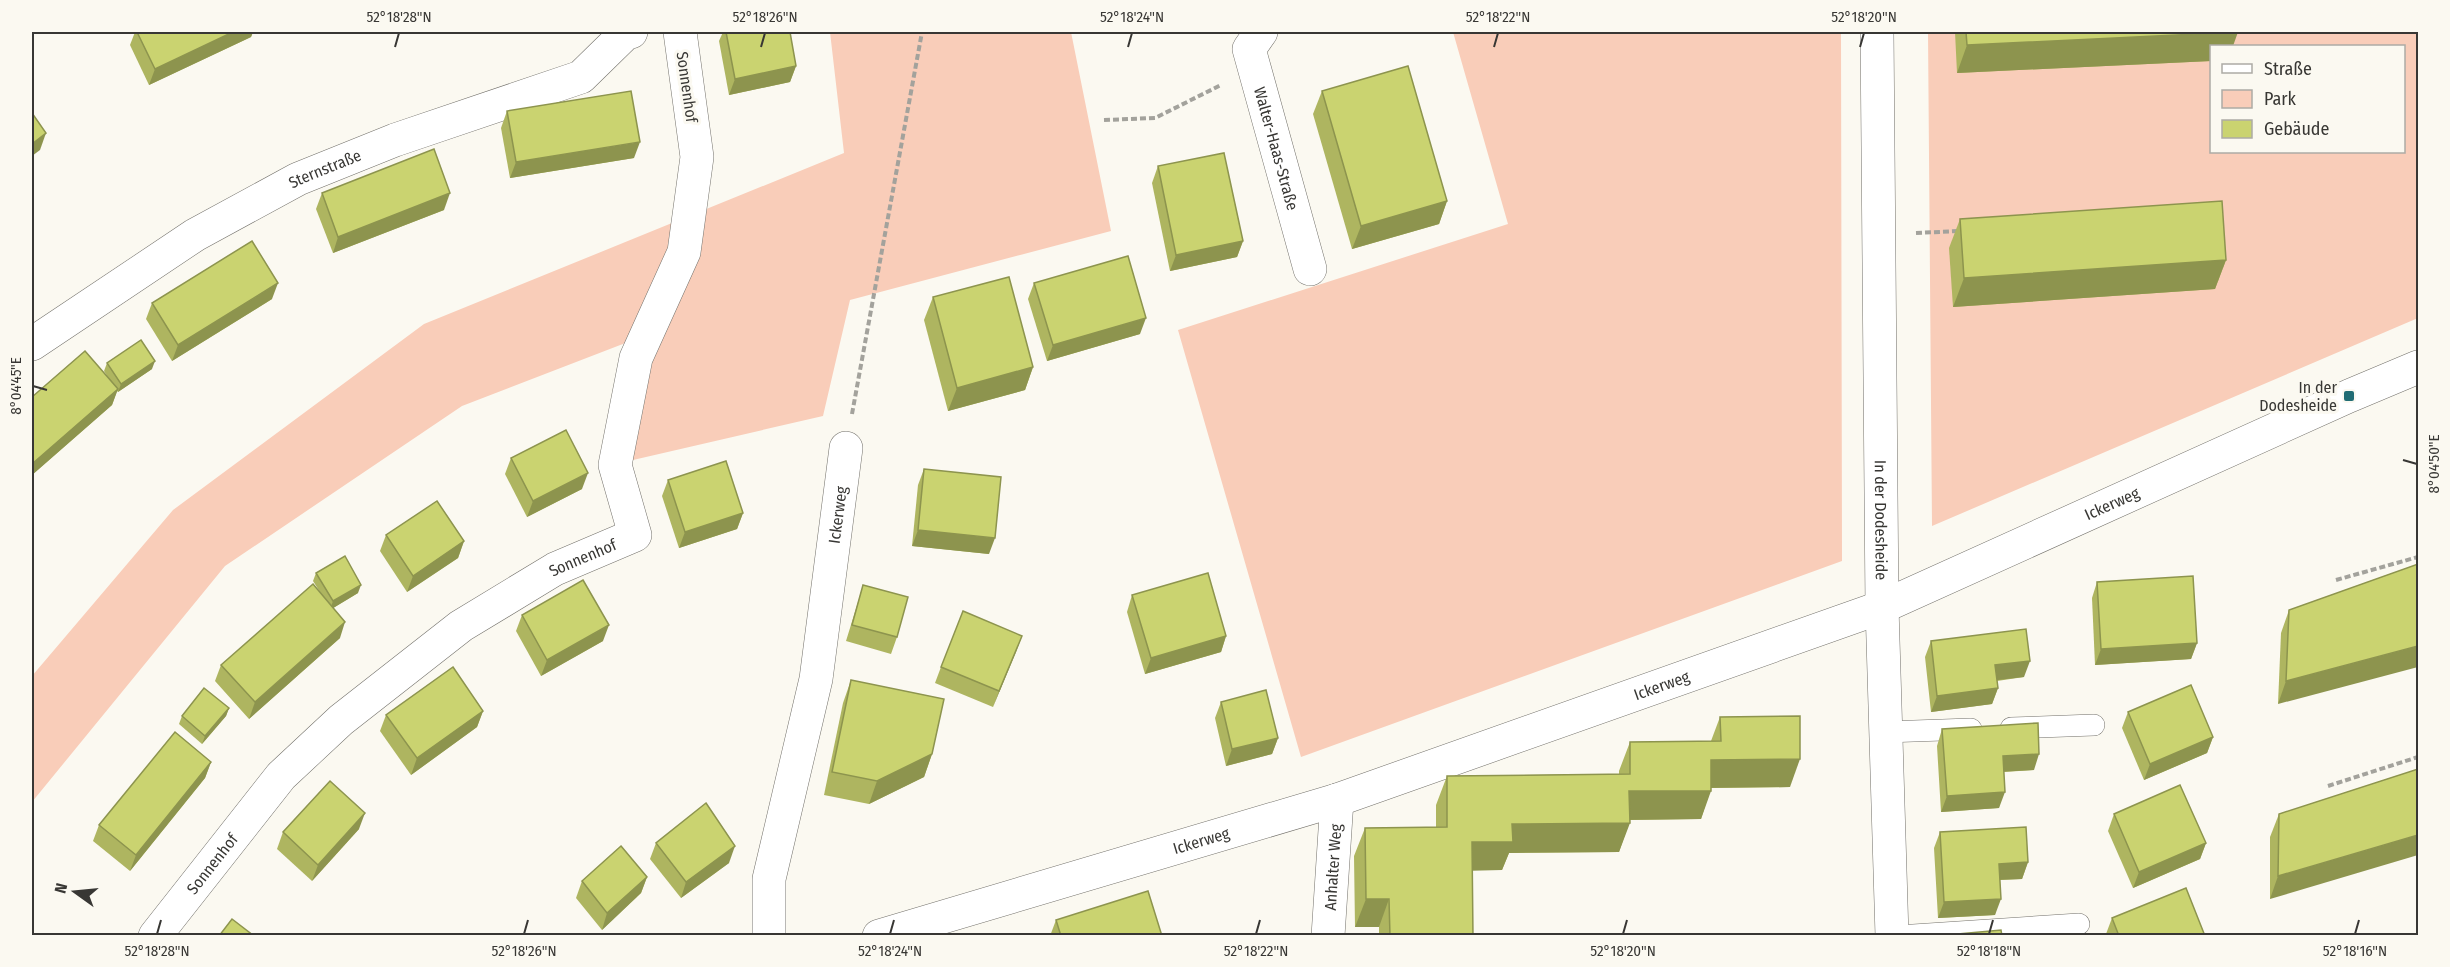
<svg xmlns="http://www.w3.org/2000/svg" width="2450" height="967" font-family="'Fira Sans Condensed',sans-serif">
<style>
.green{fill:#f9cdb9;fill-rule:evenodd}
.lines{fill:none;stroke-linecap:round;stroke-linejoin:round}
.lane-casing{stroke:#73716b;stroke-width:22}
.street-casing{stroke:#73716b;stroke-width:34}
.path{stroke:#a3a29c;stroke-width:4;stroke-dasharray:6 3;stroke-linecap:butt}
.lane{stroke:#fff;stroke-width:21}
.street{stroke:#fff;stroke-width:33}
.wall{fill:#aeb560}
.shaded-wall{fill:#8d944e}
.building{fill:#cad370;stroke:#8d944e;stroke-width:1.5}
.ticks{fill:none;stroke:#383734;stroke-width:2}
.poi-dot{fill:#216c74;stroke:#fbf9f1;stroke-width:2}
.labels{text-anchor:middle;dominant-baseline:central;stroke-width:6;stroke-linejoin:round;paint-order:stroke}
.street-label{font-size:16px;fill:#383734;stroke:#fbf9f1}
.poi-label{font-size:16px;fill:#383734;stroke:#fbf9f1;text-anchor:end}
.neatline{fill:none;stroke:#383734;stroke-width:2}
.ticks-label{font-size:15px;text-anchor:middle;fill:#383734}
</style>
<rect width="100%" height="100%" fill="#fbf9f1"/>
<g class="green">
<polygon points="830,32 1071,32 1111,231 850,300 823,416 620,463 641,337 462,406 225,566 32,802 32,676 173,510 424,324 844,153"/>
<polygon points="1453,32 1841,32 1842,561 1301,757 1178,330 1508,224"/>
<path d="M1928 32H2418V318L1932 526ZM2212 46H2404V152H2212Z"/>
</g>
<g class="lines">
<g class="lane-casing">
<g id="lane">
<polyline points="2011,728 2094,725"/>
<polyline points="1885,732 1971,729"/>
<polyline points="1898,936 2079,924"/>
</g>
</g>
<g class="street-casing">
<g id="street">
<path id="s1" d="M1261 32 1249 49 1310 269"/>
<path id="s2" d="M1877 32 1882 607 1892 936"/>
<path id="s3" d="M32 344 195 235 298 179 395 140 581 77 626 33 631 32"/>
<path id="s4" d="M155 936 281 776 341 720 461 626 555 569 635 535 615 465 636 358 684 252 697 157 680 32"/>
<path id="s5" d="M769 936V879L816 679 846 448"/>
<path id="s6" d="M879 936 1337 800 1882 607 2349 396 2418 367"/>
<path id="s7" d="M1328 936 1337 800"/>
</g>
</g>
<g class="path">
<polyline points="1104,120 1155,118 1221,85"/>
<polyline points="1916,233 1959,231"/>
<polyline points="852,414 922,32"/>
<polyline points="2336,580 2418,557"/>
<polyline points="2328,786 2418,757"/>
</g>
<use href="#lane" class="lane"/>
<use href="#street" class="street"/>
</g>
<g class="wall">
<polygon points="135,32 253,32 251,37 149,85 130,45"/>
<polygon points="723,32 790,32 796,66 790,82 729,95 719,41"/>
<polygon points="1955,32 2238,32 2211,46 2211,61 1957,73"/>
<polygon points="1322,91 1447,201 1439,224 1352,249 1313,114"/>
<polygon points="507,111 634,158 510,178 501,128"/>
<polygon points="1158,166 1243,241 1237,257 1170,271 1152,183"/>
<polygon points="322,193 444,210 333,253 316,209"/>
<polygon points="1960,219 2226,260 2215,289 1953,307 1949,248"/>
<polygon points="1034,283 1140,334 1047,361 1028,299"/>
<polygon points="933,297 1033,367 1025,390 948,411 924,320"/>
<polygon points="272,299 172,361 146,319 152,303"/>
<polygon points="107,363 152,369 118,392 117,391 112,405 32,475 32,397 109,379 104,371"/>
<polygon points="511,458 582,489 527,517 505,474"/>
<polygon points="924,469 989,554 912,546 918,485"/>
<polygon points="668,480 743,513 737,529 679,548 662,496"/>
<polygon points="386,535 464,541 458,558 407,592 380,551"/>
<polygon points="2418,564 2278,704 2281,633 2289,610"/>
<polygon points="316,573 358,593 333,608 340,638 249,719 215,681 221,665 320,592 313,581"/>
<polygon points="2097,582 2197,643 2191,659 2095,665 2092,598"/>
<polygon points="863,585 897,637 891,654 846,641 858,602"/>
<polygon points="1132,595 1226,636 1221,652 1145,674 1127,612"/>
<polygon points="522,615 603,641 541,676 516,631"/>
<polygon points="1022,636 993,707 935,683 941,667"/>
<polygon points="1931,641 2024,677 1997,681 1998,688 1992,704 1931,712 1925,657"/>
<polygon points="851,680 932,754 924,777 869,804 824,795 843,703"/>
<polygon points="1221,702 1278,738 1272,754 1226,766 1215,718"/>
<polygon points="229,708 226,716 202,744 179,724 182,716"/>
<polygon points="483,711 477,727 411,775 380,731 386,715"/>
<polygon points="2128,712 2213,737 2207,753 2144,780 2122,728"/>
<polygon points="1720,717 1790,787 1711,788 1701,819 1630,820 1619,852 1509,853 1502,870 1472,870 1473,936 1379,936 1379,927 1355,927 1354,856 1365,828 1436,827 1436,805 1447,776 1619,774 1619,771 1630,742 1711,741"/>
<polygon points="1942,729 2034,770 2004,772 1999,808 1941,812 1937,746"/>
<polygon points="211,762 205,778 130,871 93,841 99,825"/>
<polygon points="2418,769 2270,899 2270,837 2279,814"/>
<polygon points="2114,814 2206,843 2200,859 2133,888 2108,831"/>
<polygon points="359,829 312,881 277,849 283,832"/>
<polygon points="1940,832 2028,862 2022,879 2000,880 1995,915 1938,918 1934,848"/>
<polygon points="656,843 729,863 681,898 650,859"/>
<polygon points="647,877 641,893 602,930 576,898 582,881"/>
<polygon points="2112,918 2205,936 2107,936 2106,934"/>
<polygon points="1056,920 1162,936 1050,936"/>
</g>
<g class="shaded-wall">
<polygon points="233,32 253,32 251,37 149,85 155,69"/>
<polygon points="2238,32 2233,46 2211,46 2211,61 1957,73 1967,45"/>
<polygon points="796,66 790,82 729,95 735,79"/>
<polygon points="46,133 40,150 32,156 32,144"/>
<polygon points="640,142 634,158 510,178 516,162"/>
<polygon points="450,193 444,210 333,253 338,237"/>
<polygon points="1447,201 1439,224 1352,249 1361,226"/>
<polygon points="1243,241 1237,257 1170,271 1176,255"/>
<polygon points="2226,260 2215,289 1953,307 1964,278"/>
<polygon points="278,283 272,299 172,361 178,345"/>
<polygon points="1146,318 1140,334 1047,361 1053,345"/>
<polygon points="155,361 152,369 118,392 121,384"/>
<polygon points="1033,367 1025,390 948,411 957,388"/>
<polygon points="118,389 112,405 32,475 32,464"/>
<polygon points="588,473 582,489 527,517 533,501"/>
<polygon points="743,513 737,529 679,548 685,532"/>
<polygon points="918,530 995,538 989,554 912,546"/>
<polygon points="464,541 458,558 407,592 413,576"/>
<polygon points="361,585 358,593 330,610 333,601"/>
<polygon points="345,622 340,638 249,719 255,702"/>
<polygon points="609,625 603,641 541,676 547,660"/>
<polygon points="1022,636 1016,652 993,707 999,691"/>
<polygon points="1226,636 1221,652 1145,674 1151,658"/>
<polygon points="2197,643 2191,659 2095,665 2101,649"/>
<polygon points="2418,646 2418,667 2278,704 2286,681"/>
<polygon points="2030,661 2024,677 1989,681 1995,665"/>
<polygon points="1998,688 1992,704 1931,712 1937,696"/>
<polygon points="229,708 226,716 202,744 205,736"/>
<polygon points="483,711 477,727 411,775 417,758"/>
<polygon points="2213,737 2207,753 2144,780 2150,764"/>
<polygon points="1278,738 1272,754 1226,766 1232,749"/>
<polygon points="932,754 924,777 869,804 877,781"/>
<polygon points="2039,754 2034,770 1997,772 2003,756"/>
<polygon points="1800,759 1790,787 1700,788 1711,760"/>
<polygon points="211,762 205,778 130,871 136,855"/>
<polygon points="1629,791 1711,791 1701,819 1619,820"/>
<polygon points="2005,792 1999,808 1941,812 1947,796"/>
<polygon points="365,813 359,829 312,881 318,865"/>
<polygon points="1630,823 1619,852 1509,853 1502,870 1461,871 1472,842 1512,824"/>
<polygon points="2418,835 2418,855 2270,899 2278,876"/>
<polygon points="2206,843 2200,859 2133,888 2139,872"/>
<polygon points="735,846 729,863 681,898 686,882"/>
<polygon points="2028,862 2022,879 1994,880 1999,864"/>
<polygon points="647,877 641,893 602,930 607,913"/>
<polygon points="1366,899 1389,899 1379,927 1355,927"/>
<polygon points="2001,899 1995,915 1938,918 1944,902"/>
</g>
<g class="building">
<polygon points="137,32 233,32 155,69"/>
<polygon points="726,32 790,32 796,66 735,79"/>
<polygon points="1966,32 2238,32 1967,45"/>
<polygon points="1408,66 1447,201 1361,226 1322,91"/>
<polygon points="631,91 640,142 516,162 507,111"/>
<polygon points="32,113 46,133 32,144"/>
<polygon points="434,149 450,193 338,237 322,193"/>
<polygon points="1224,153 1243,241 1176,255 1158,166"/>
<polygon points="2222,201 2226,260 1964,278 1960,219"/>
<polygon points="252,241 278,283 178,345 152,303"/>
<polygon points="1128,256 1146,318 1053,345 1034,283"/>
<polygon points="1009,277 1033,367 957,388 933,297"/>
<polygon points="141,340 155,361 121,384 107,363"/>
<polygon points="85,351 118,389 32,464 32,397"/>
<polygon points="566,430 588,473 533,501 511,458"/>
<polygon points="726,461 743,513 685,532 668,480"/>
<polygon points="924,469 1001,477 995,538 918,530"/>
<polygon points="437,501 464,541 413,576 386,535"/>
<polygon points="345,556 361,585 333,601 316,573"/>
<polygon points="2418,564 2418,646 2286,681 2289,610"/>
<polygon points="1208,573 1226,636 1151,658 1132,595"/>
<polygon points="2193,576 2197,643 2101,649 2097,582"/>
<polygon points="583,580 609,625 547,660 522,615"/>
<polygon points="313,584 345,622 255,702 221,665"/>
<polygon points="863,585 908,597 897,637 852,625"/>
<polygon points="963,611 1022,636 999,691 941,667"/>
<polygon points="2026,629 2030,661 1995,665 1998,688 1937,696 1931,641"/>
<polygon points="453,667 483,711 417,758 386,715"/>
<polygon points="851,680 944,699 932,754 877,781 832,772"/>
<polygon points="2191,685 2213,737 2150,764 2128,712"/>
<polygon points="204,688 229,708 205,736 182,716"/>
<polygon points="1266,690 1278,738 1232,749 1221,702"/>
<polygon points="1800,716 1800,759 1711,760 1711,791 1629,791 1630,823 1512,824 1513,842 1472,842 1473,936 1390,936 1389,899 1366,899 1365,828 1447,827 1447,776 1630,774 1630,742 1721,741 1720,717"/>
<polygon points="2038,723 2039,754 2003,756 2005,792 1947,796 1942,729"/>
<polygon points="175,732 211,762 136,855 99,825"/>
<polygon points="2418,769 2418,835 2278,876 2279,814"/>
<polygon points="330,781 365,813 318,865 283,832"/>
<polygon points="2180,785 2206,843 2139,872 2114,814"/>
<polygon points="706,803 735,846 686,882 656,843"/>
<polygon points="2026,827 2028,862 1999,864 2001,899 1944,902 1940,832"/>
<polygon points="621,846 647,877 607,913 582,881"/>
<polygon points="2186,888 2205,936 2119,936 2112,918"/>
<polygon points="1148,891 1162,936 1061,936 1056,920"/>
<polygon points="232,919 254,936 219,936"/>
<polygon points="2001,930 2002,936 1947,936 1947,935"/>
</g>
<path class="ticks" d="M395 47 399 33M761 47 765 33M1128 47 1132 33M1494 47 1498 33M1860 47 1864 33M33 386 47 390M2403 460 2417 464M157 934 161 920M524 934 528 920M890 934 894 920M1256 934 1260 920M1623 934 1627 920M1989 934 1993 920M2355 934 2359 920"/>
<rect class="poi-dot" x="2343" y="390" width="12" height="12" rx="3"/>
<g class="labels">
<g class="street-label">
<text transform="translate(687 87) rotate(82)">Sonnenhof</text>
<text stroke="none"><textPath href="#s1" startOffset="124">Walter-Haas-Straße</textPath></text>
<text stroke="none"><textPath href="#s3" startOffset="342">Sternstraße</textPath></text>
<text stroke="none"><textPath href="#s6" startOffset="1308">Ickerweg</textPath></text>
<text stroke="none"><textPath href="#s5" startOffset="428">Ickerweg</textPath></text>
<text stroke="none"><textPath href="#s2" startOffset="488">In der Dodesheide</textPath></text>
<text stroke="none"><textPath href="#s4" startOffset="578">Sonnenhof</textPath></text>
<text stroke="none"><textPath href="#s6" startOffset="822">Ickerweg</textPath></text>
<text stroke="none"><textPath href="#s6" startOffset="336">Ickerweg</textPath></text>
<text stroke="none"><textPath href="#s4" startOffset="92">Sonnenhof</textPath></text>
<text stroke="none"><textPath href="#s7" startOffset="69">Anhalter Weg</textPath></text>
</g>
<g class="poi-label">
<text x="2337" y="387">In der<tspan x="2337" dy="18">Dodesheide</tspan></text>
</g>
</g>
<rect width="2450" height="967" fill="none" stroke="#fbf9f1" stroke-width="66"/>
<rect x="2210" y="45" width="195" height="108" fill="#fbf9f1" stroke="#adaba5" stroke-width="1.5"/>
<rect x="2222" y="64" width="30" height="9" fill="#ffffff" stroke="#adaba5" stroke-width="1.5"/>
<text x="2264" y="75" font-size="18" fill="#383734">Straße</text>
<rect x="2222" y="90" width="30" height="18" fill="#f9cdb9" stroke="#adaba5" stroke-width="1.5"/>
<text x="2264" y="105" font-size="18" fill="#383734">Park</text>
<rect x="2222" y="120" width="30" height="18" fill="#cad370" stroke="#adaba5" stroke-width="1.5"/>
<text x="2264" y="135" font-size="18" fill="#383734">Gebäude</text>
<g transform="translate(75 892) rotate(285)" stroke="#fbf9f1" stroke-width="4.5" paint-order="stroke">
<path d="M0-4.5L10 22L0 15L-10 22Z" fill="#383734"/>
<text y="-9" font-size="16" font-weight="bold" text-anchor="middle" fill="#383734">N</text>
</g>
<rect x="33" y="33" width="2384" height="901" class="neatline"/>
<g class="ticks-label">
<text x="399" y="22">52°18'28"N</text>
<text x="765" y="22">52°18'26"N</text>
<text x="1132" y="22">52°18'24"N</text>
<text x="1498" y="22">52°18'22"N</text>
<text x="1864" y="22">52°18'20"N</text>
<text transform="translate(16 386) rotate(-90)" y="5">8°04'45"E</text>
<text transform="translate(2434 464) rotate(-90)" y="5">8°04'50"E</text>
<text x="157" y="956">52°18'28"N</text>
<text x="524" y="956">52°18'26"N</text>
<text x="890" y="956">52°18'24"N</text>
<text x="1256" y="956">52°18'22"N</text>
<text x="1623" y="956">52°18'20"N</text>
<text x="1989" y="956">52°18'18"N</text>
<text x="2355" y="956">52°18'16"N</text>
</g>
</svg>
